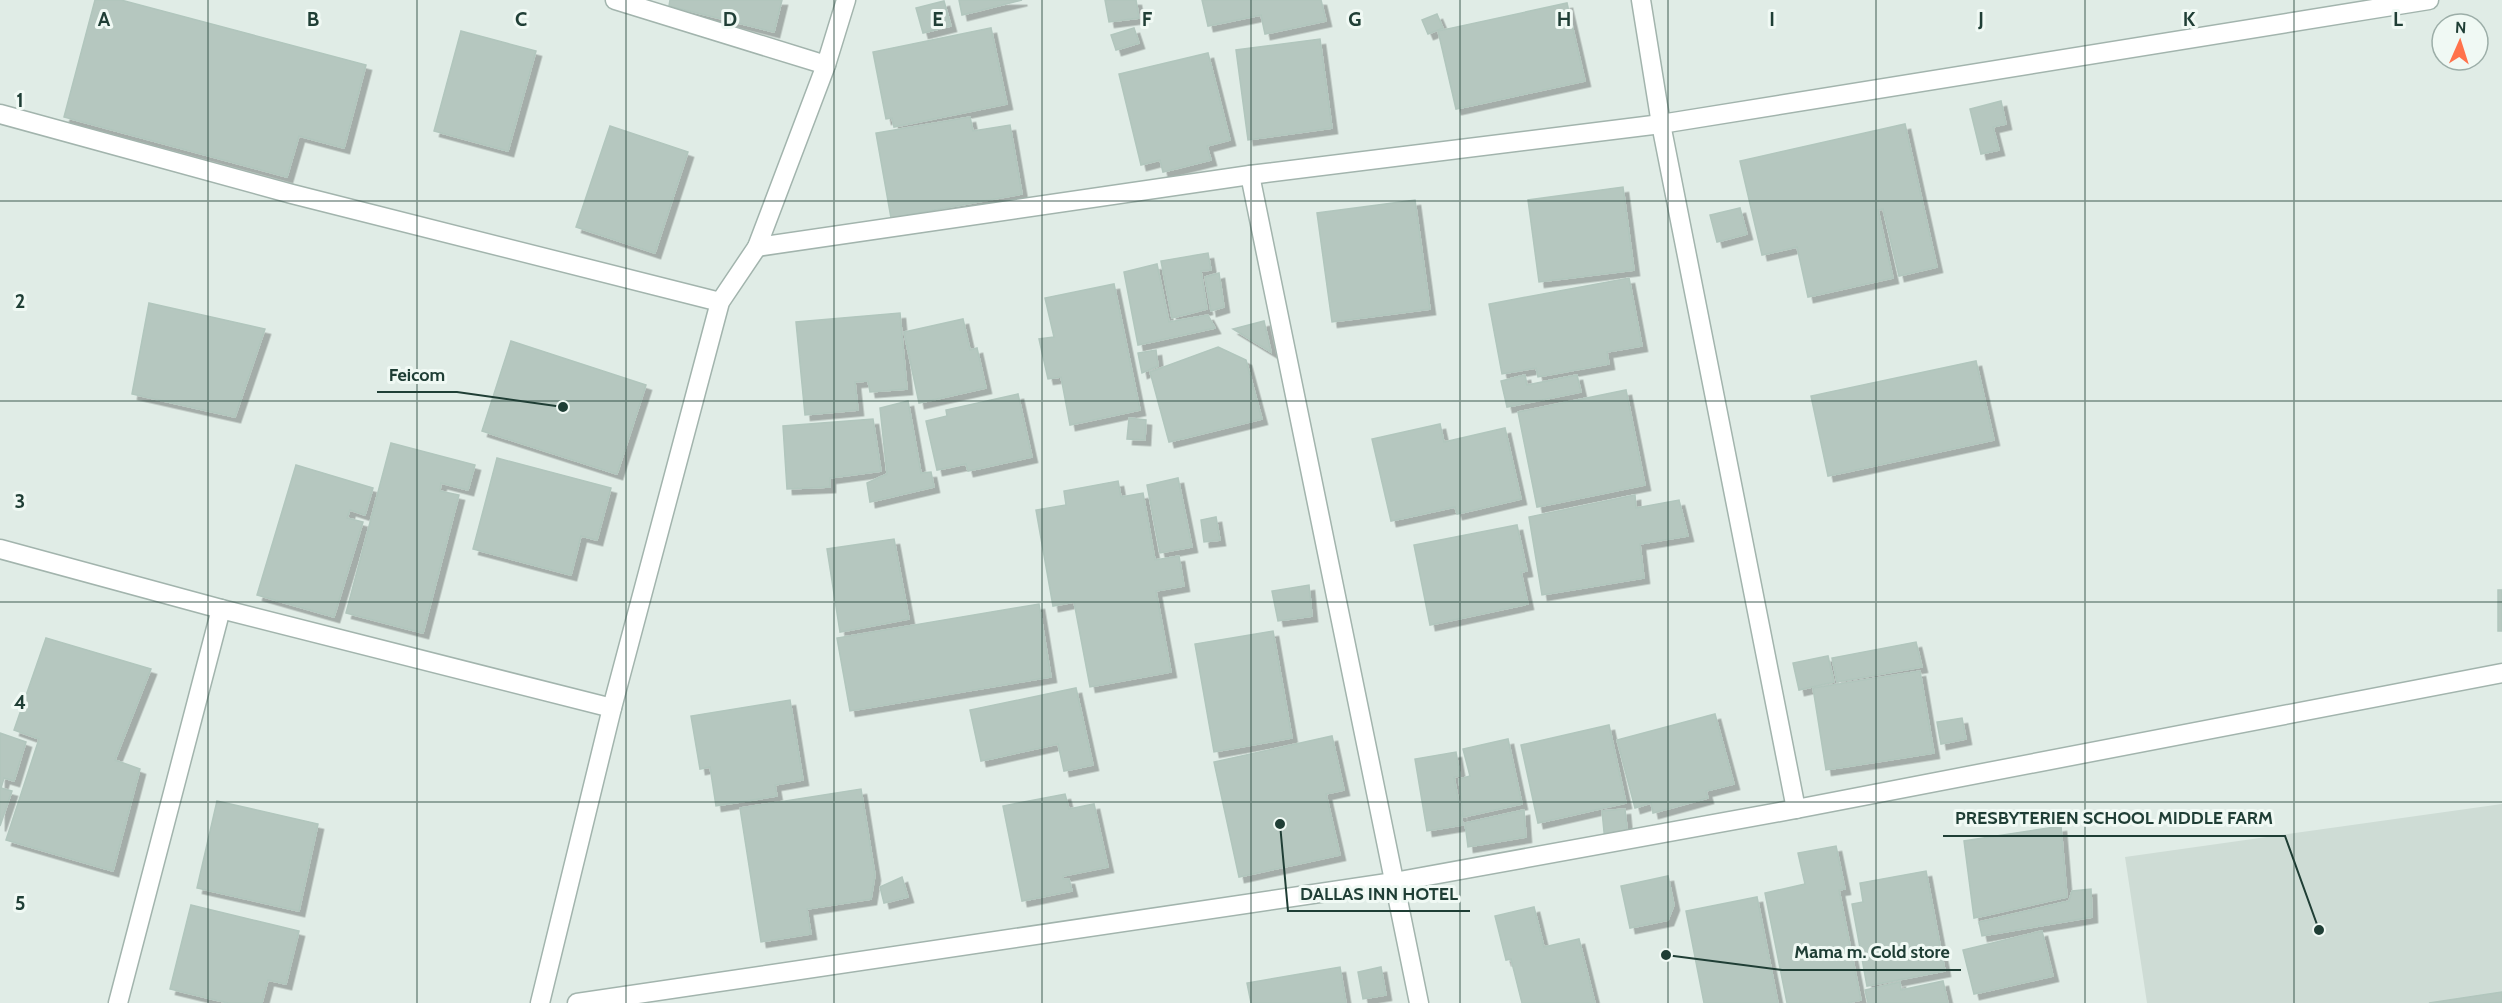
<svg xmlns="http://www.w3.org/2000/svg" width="2502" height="1003" font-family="Cabin,sans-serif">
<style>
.built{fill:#cedcd5}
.building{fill:#b5c7bf;stroke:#b1c6bd;stroke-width:1.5;filter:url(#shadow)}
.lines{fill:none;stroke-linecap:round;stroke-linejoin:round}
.minor-casing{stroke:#a2b4ad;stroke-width:21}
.minor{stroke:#fff;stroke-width:18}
.grid{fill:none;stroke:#1f3e35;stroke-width:1.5;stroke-opacity:0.55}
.grid-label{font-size:20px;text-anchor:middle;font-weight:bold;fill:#1f3e35;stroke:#f0f9f4;stroke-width:6;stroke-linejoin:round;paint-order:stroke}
.leader{fill:none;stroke:#1f3e35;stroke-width:2}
.callout-dot{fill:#1f3e35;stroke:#f0f9f4;stroke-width:2}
.callout-label{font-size:18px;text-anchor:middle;font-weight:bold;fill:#1f3e35;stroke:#f0f9f4;stroke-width:6;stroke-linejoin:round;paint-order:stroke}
</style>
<defs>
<filter id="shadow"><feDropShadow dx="5.5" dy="5.5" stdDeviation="0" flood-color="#0004"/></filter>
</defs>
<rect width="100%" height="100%" fill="#e0ece6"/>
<polygon class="built" points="2502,804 2502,1003 2147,1003 2125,857"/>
<g class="building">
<polygon points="95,0 121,0 366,65 344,148 299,136 287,177 64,117"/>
<polygon points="670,0 782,0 774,32 669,6"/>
<polygon points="959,0 1022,0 962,15"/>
<polygon points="1105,0 1136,0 1139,18 1109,22"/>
<polygon points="1202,0 1321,0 1326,21 1265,34 1261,15 1208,26"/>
<polygon points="944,1 951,26 923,33 916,8"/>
<polygon points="1567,3 1585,81 1456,109 1438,31"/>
<polygon points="1437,14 1443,28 1428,34 1422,20"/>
<polygon points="991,28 1007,104 894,127 892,118 886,119 873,52"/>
<polygon points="1134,28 1139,43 1116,50 1111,35"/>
<polygon points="461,31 536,51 508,151 434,131"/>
<polygon points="1320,39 1332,128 1248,140 1236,50"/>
<polygon points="1208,53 1230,140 1207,146 1211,160 1163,172 1160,160 1141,165 1119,74"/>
<polygon points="2001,101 2006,124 1993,127 1999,150 1981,154 1970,109"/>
<polygon points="970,117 973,131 1010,125 1022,194 891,218 876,133"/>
<polygon points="1905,124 1937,267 1899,276 1883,209 1878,210 1893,278 1808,297 1797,247 1762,255 1740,161"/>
<polygon points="610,126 688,152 655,253 576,227"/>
<polygon points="1623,187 1634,270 1539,282 1528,200"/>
<polygon points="1415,200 1430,309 1332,322 1317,213"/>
<polygon points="1740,208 1747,234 1717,242 1710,215"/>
<polygon points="1208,253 1211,270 1201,271 1207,309 1172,318 1161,261"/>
<polygon points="1157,264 1169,322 1208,315 1215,328 1138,345 1124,272"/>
<polygon points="1219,273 1224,307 1211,311 1205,277"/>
<polygon points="1629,278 1642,346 1607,352 1609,364 1538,377 1536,368 1502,374 1489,304"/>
<polygon points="1114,284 1140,410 1070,425 1061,377 1048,379 1039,339 1054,337 1045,298"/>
<polygon points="149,303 265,329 235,417 132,394"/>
<polygon points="900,313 907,389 870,392 868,381 855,382 858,410 805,415 796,322"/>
<polygon points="963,319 970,350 977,348 986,388 919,403 904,332"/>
<polygon points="1264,321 1271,352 1233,329"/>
<polygon points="511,341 646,385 617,474 482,431"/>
<polygon points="1218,347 1246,360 1262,419 1169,442 1150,372"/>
<polygon points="1156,350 1158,366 1142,373 1138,353"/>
<polygon points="1976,361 1994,440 1828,476 1811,396"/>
<polygon points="1525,375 1527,385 1577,375 1581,392 1507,407 1501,381"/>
<polygon points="1626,390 1645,485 1537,507 1518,412"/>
<polygon points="1018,394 1032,457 968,471 966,464 937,470 926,421 947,416 946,410"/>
<polygon points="908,401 921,473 931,472 934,487 870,502 867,483 887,474 880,408"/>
<polygon points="1129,418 1146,420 1145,440 1127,439"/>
<polygon points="873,419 881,471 830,478 830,487 787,489 783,426"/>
<polygon points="1440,424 1444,442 1505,428 1521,499 1457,514 1455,507 1391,521 1372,439"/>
<polygon points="391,443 475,465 468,490 441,483 440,491 459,495 423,633 346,613"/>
<polygon points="497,458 611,488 597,540 581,536 571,575 473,549"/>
<polygon points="296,465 373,488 365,515 350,510 347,518 363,522 334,617 257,595"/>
<polygon points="1178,478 1192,547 1160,553 1147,485"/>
<polygon points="1118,481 1121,497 1143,493 1155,560 1179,556 1184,586 1156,591 1171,672 1090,687 1074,602 1053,606 1036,510 1066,505 1064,491"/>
<polygon points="1635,495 1636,508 1679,500 1688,536 1640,544 1644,578 1542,595 1529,517"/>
<polygon points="1216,517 1220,540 1204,542 1201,520"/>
<polygon points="1517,525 1527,571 1521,572 1528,604 1430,625 1414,545"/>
<polygon points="894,539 909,619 840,632 827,549"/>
<polygon points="1309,585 1312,616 1278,621 1272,591"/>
<rect x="2498" y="590" width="4" height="41"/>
<polygon points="1039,604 1051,677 850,711 837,638"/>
<polygon points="1273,631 1292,738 1214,752 1195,644"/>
<polygon points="46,638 151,669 115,760 140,769 113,871 6,840 39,739 14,730"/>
<polygon points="1916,642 1922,667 1837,682 1832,658"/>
<polygon points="1828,656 1834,682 1799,690 1793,663"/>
<polygon points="1920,671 1934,753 1826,770 1813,688"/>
<polygon points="1076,688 1093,765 1064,771 1058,744 981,761 970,710"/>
<polygon points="790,700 803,780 775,785 777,796 716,806 710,767 700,769 691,716"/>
<polygon points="1715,714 1734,784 1706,791 1708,798 1653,813 1651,803 1635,808 1617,740"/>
<polygon points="1962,718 1966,739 1941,744 1937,722"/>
<polygon points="1609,725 1626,803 1538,823 1521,745"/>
<polygon points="0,733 26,742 14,781 4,778 1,788 12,791 0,826"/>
<polygon points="1332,736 1344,790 1326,794 1340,855 1239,877 1214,762"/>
<polygon points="1508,739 1522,804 1463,817 1459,779 1470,776 1463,749"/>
<polygon points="1456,752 1460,776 1454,777 1463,825 1427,831 1415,759"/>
<polygon points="861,789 875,875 871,899 807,909 811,934 761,942 740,808"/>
<polygon points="1065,794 1069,809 1094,804 1108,867 1063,876 1063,879 1069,879 1072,891 1022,901 1003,806"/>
<polygon points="217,801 318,824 299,911 197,888"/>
<polygon points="1625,809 1628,839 1605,842 1602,811"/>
<polygon points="1524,810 1526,837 1468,847 1465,823"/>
<polygon points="2061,826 2067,897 1974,918 1964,841"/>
<polygon points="1836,846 1845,889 1839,890 1861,1000 1848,1003 1787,1003 1765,893 1805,884 1798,853"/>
<polygon points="1926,871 1945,971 1867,986 1852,904 1863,902 1860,883"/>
<polygon points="1668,876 1674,905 1668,920 1630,928 1621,886"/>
<polygon points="902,877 908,897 884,903 880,887"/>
<polygon points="2091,889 2092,917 1982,936 1979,922 2069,901 2072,891"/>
<polygon points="1757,897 1778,1003 1704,1003 1686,911"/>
<polygon points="191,905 299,931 286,984 268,980 262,1003 228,1003 170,989"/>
<polygon points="1534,907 1544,947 1579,939 1595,1003 1522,1003 1511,959 1506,960 1495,916"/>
<polygon points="2042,931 2053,976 1974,994 1963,950"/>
<polygon points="1340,967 1346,1003 1251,1003 1247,983"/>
<polygon points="1381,967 1386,995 1363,999 1358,972"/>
<polygon points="1943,981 1948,1003 1868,1003 1865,990 1900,982 1901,990"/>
<polygon points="2502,992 2502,1003 2429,1003"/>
</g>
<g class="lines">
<g class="minor-casing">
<g id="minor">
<polyline points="615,0 826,65"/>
<polyline points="1641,0 1661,124 1796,809"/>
<polyline points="0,114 292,194 720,302"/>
<polyline points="1250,175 1419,1003"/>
<polyline points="757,247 1250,175 1661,124 2429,0"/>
<polyline points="0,549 221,609 612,708"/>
<polyline points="118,1003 221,609"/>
<polyline points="540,1003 612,708 720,302 757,247 826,65 846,0"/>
<polyline points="577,1003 1394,882 1796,809 2502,673"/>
</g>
</g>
<use href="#minor" class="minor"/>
</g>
<path class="grid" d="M208 0V1003M417 0V1003M626 0V1003M834 0V1003M1042 0V1003M1251 0V1003M1460 0V1003M1668 0V1003M1876 0V1003M2085 0V1003M2294 0V1003M0 201H2502M0 401H2502M0 602H2502M0 802H2502"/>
<g class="grid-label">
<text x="104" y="26">A</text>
<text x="313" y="26">B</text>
<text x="521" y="26">C</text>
<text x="730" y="26">D</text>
<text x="938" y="26">E</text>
<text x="1147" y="26">F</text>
<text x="1355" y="26">G</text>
<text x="1564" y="26">H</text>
<text x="1772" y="26">I</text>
<text x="1981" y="26">J</text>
<text x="2189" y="26">K</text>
<text x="2398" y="26">L</text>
<text x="20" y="107">1</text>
<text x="20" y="308">2</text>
<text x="20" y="508">3</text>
<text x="20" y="709">4</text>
<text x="20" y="910">5</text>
</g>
<path class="leader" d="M563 407L457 392H377M2319 930L2285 836H1943M1280 824L1288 911H1470M1666 955L1782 970H1961"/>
<g class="callout-dot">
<circle cx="563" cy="407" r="6"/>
<circle cx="2319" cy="930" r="6"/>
<circle cx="1280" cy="824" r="6"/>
<circle cx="1666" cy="955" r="6"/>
</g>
<g class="callout-label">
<text x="417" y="381">Feicom</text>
<text x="2114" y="824">PRESBYTERIEN SCHOOL MIDDLE FARM</text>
<text x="1379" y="900">DALLAS INN HOTEL</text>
<text x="1872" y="958">Mama m. Cold store</text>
</g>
<g transform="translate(2460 42) rotate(3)"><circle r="28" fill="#f0f9f4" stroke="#9caea8" stroke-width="1.5"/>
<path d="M0-4.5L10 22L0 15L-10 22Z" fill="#ff724b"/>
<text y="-9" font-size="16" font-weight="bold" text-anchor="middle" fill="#1f3e35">N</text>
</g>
</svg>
